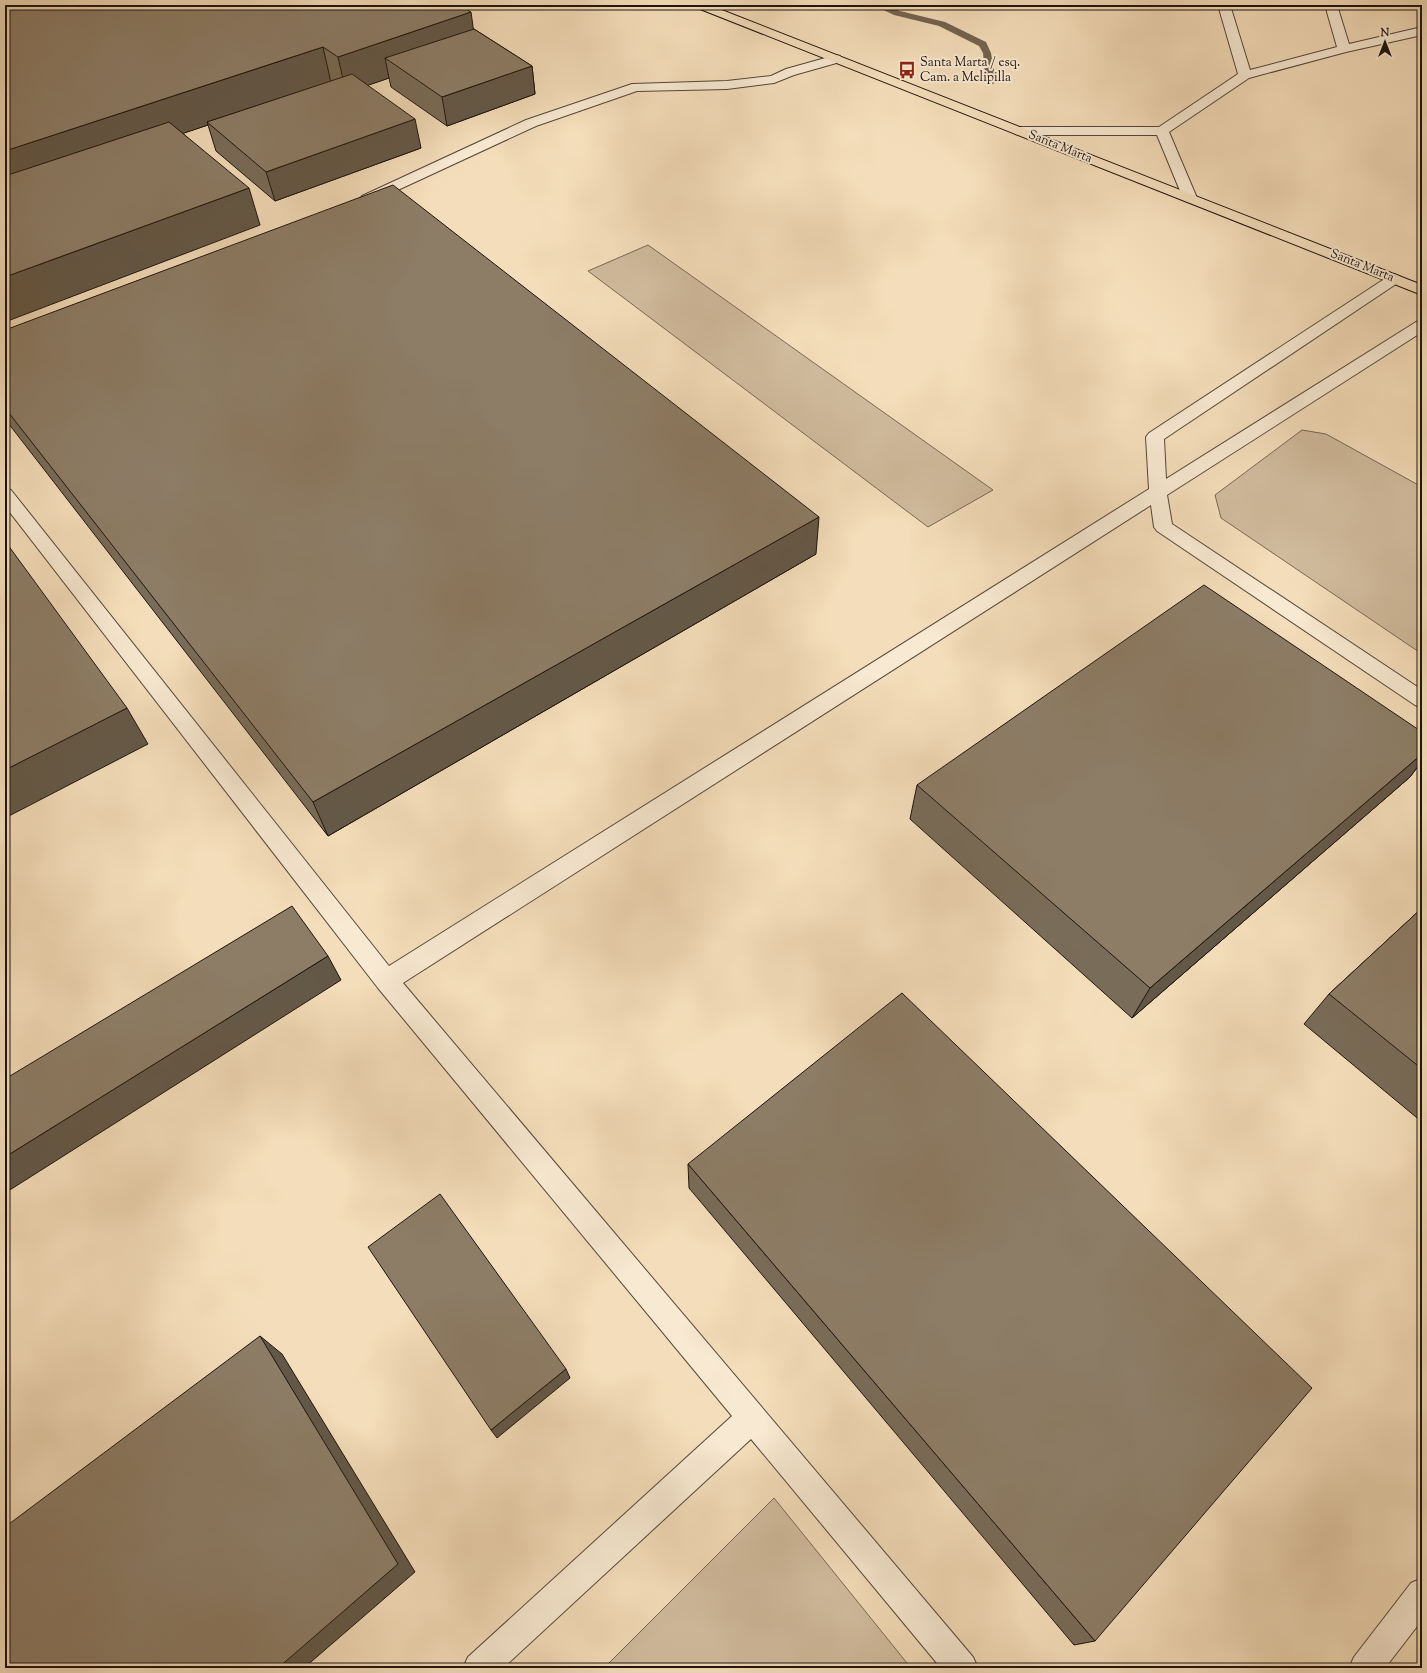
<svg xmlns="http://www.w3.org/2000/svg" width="1427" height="1673" font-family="'Sorts Mill Goudy',serif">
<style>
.green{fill:#d0bb9d;stroke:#776856}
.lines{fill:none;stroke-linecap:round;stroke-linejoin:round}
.stream{fill:#736452;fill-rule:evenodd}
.minor-casing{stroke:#544639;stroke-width:2}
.major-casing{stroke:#1e140e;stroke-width:2}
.minor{fill:#f8e9d2;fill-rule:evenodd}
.major{fill:#f4ddba;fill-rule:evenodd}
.wall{fill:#796c59;stroke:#1e140e}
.shaded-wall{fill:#635848;stroke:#1e140e}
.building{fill:#8d7d67;stroke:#1e140e}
.labels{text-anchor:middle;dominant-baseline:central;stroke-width:4;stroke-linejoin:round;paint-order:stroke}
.far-poi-label{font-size:13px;fill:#1e140e;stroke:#f8e9d2;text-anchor:start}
.far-street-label{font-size:13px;fill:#1e140e;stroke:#f8e9d2}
</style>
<rect width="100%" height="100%" fill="#f4ddba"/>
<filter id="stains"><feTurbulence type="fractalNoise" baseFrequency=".005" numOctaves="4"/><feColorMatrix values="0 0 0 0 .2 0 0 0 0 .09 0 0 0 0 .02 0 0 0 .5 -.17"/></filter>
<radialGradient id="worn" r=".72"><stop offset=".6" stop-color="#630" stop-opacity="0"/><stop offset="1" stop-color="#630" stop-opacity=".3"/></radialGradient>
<g class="green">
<polygon points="648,245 993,490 928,527 588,271"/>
<polygon points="1302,430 1326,434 1422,487 1422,654 1221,518 1215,495"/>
<polygon points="774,1498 911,1668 604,1668"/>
</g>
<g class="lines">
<polygon class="stream" points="873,5 885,5 900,11 945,22 986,42 991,53 996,82 991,85 986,82 983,53 979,46 939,26 894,15"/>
<g class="minor-casing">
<g id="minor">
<polygon points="1218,5 1230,5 1250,70 1337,47 1325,5 1337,5 1349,44 1422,27 1422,35 1346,52 1249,78 1169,132 1197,198 1195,201 1190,202 1185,201 1183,198 1157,135 1020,135 1015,134 1013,131 1015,128 1020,127 1159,127 1238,74"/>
<polygon points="836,55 840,56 842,59 840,62 794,75 774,83 727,89 637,91 536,126 372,202 367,203 362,202 360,199 362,196 526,120 632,84 727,81 771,76 786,69"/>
<polygon points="1394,274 1399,276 1402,279 1399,282 1164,439 1166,479 1416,322 1422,320 1422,332 1167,495 1172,524 1422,690 1422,708 1415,705 1157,531 1154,527 1151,505 403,983 973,1657 978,1668 941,1668 751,1439 503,1668 463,1668 468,1657 732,1416 378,988 5,506 5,488 11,490 389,966 1149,489 1146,437 1149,433 1389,276"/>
<polygon points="1422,1578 1422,1620 1385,1668 1349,1668 1354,1657 1411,1583"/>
</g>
</g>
<g class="major-casing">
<polygon id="major" points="693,5 709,5 1422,285 1422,295 695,7"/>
</g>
<use href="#minor" class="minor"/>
<use href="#major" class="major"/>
</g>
<g class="wall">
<polygon points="5,5 474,29 532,66 535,94 447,126 391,87 389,78 368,85 421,148 275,201 216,151 208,125 183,133 260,225"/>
<polygon points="5,330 816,554 328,836 5,419"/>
<polygon points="1422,732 1422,761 1410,777 1132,1018 910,819 917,785"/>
<polygon points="1422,908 1422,1122 1304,1024 1329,994"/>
<polygon points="688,1164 1095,1641 1074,1645 689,1188"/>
</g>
<g class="shaded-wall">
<polygon points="471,12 476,48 385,58 389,78 346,93 338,57"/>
<polygon points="323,47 331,83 207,122 208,125 5,194 5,151"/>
<polygon points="532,66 535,94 447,126 442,97"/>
<polygon points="415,119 421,148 275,201 266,172"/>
<polygon points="249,188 260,225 5,322 5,277"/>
<polygon points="819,517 816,554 328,836 313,802"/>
<polygon points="127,708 148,744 5,818 5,770"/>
<polygon points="1422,754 1422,761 1410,777 1132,1018 1150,988"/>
<polygon points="328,956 341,980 5,1193 5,1157"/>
<polygon points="260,1336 282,1354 415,1572 304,1668 278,1668"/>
<polygon points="566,1369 570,1378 497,1438 491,1430"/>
</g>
<g class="building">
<polygon points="5,5 459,5 471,12 338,57 323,47 5,151"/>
<polygon points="474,29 532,66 442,97 385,58"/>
<polygon points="352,74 415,119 266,172 207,122"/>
<polygon points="169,122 249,188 5,277 5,176"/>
<polygon points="393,185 819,517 313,802 5,408 5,330"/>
<polygon points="5,541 127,708 5,770"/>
<polygon points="1204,585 1422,732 1422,754 1150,988 917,785"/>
<polygon points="292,906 328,956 5,1157 5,1079"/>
<polygon points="1422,908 1422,1069 1329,994"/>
<polygon points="902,993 1312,1388 1095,1641 688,1164"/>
<polygon points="440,1194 566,1369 491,1430 368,1247"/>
<polygon points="260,1336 398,1564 278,1668 5,1668 5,1527"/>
</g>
<defs>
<g id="bus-bare" transform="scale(1.38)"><path d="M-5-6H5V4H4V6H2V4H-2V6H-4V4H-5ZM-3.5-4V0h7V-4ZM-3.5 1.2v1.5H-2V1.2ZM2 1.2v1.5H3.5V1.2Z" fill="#8f2418" stroke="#f8e9d2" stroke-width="2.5" paint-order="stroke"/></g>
</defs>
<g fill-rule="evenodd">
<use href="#bus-bare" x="907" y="70"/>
</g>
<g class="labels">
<g class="far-poi-label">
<text x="920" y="63">Santa Marta / esq.<tspan x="920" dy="15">Cam. a Melipilla</tspan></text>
</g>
<g class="far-street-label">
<text transform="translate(1060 147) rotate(22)">Santa Marta</text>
<text transform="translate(1362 266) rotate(22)">Santa Marta</text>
</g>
</g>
<rect width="1427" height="1673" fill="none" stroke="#f4ddba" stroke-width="20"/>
<rect x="6" y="6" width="1415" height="1661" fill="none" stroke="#1e140e" stroke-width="2"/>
<rect x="10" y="10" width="1407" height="1653" fill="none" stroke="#1e140e"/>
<g transform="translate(1385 42)" stroke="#f8e9d2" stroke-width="3" paint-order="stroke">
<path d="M0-3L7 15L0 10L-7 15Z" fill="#1e140e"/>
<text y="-6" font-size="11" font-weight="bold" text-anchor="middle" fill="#1e140e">N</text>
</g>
<rect width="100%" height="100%" filter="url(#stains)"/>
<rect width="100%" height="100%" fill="url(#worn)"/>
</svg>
